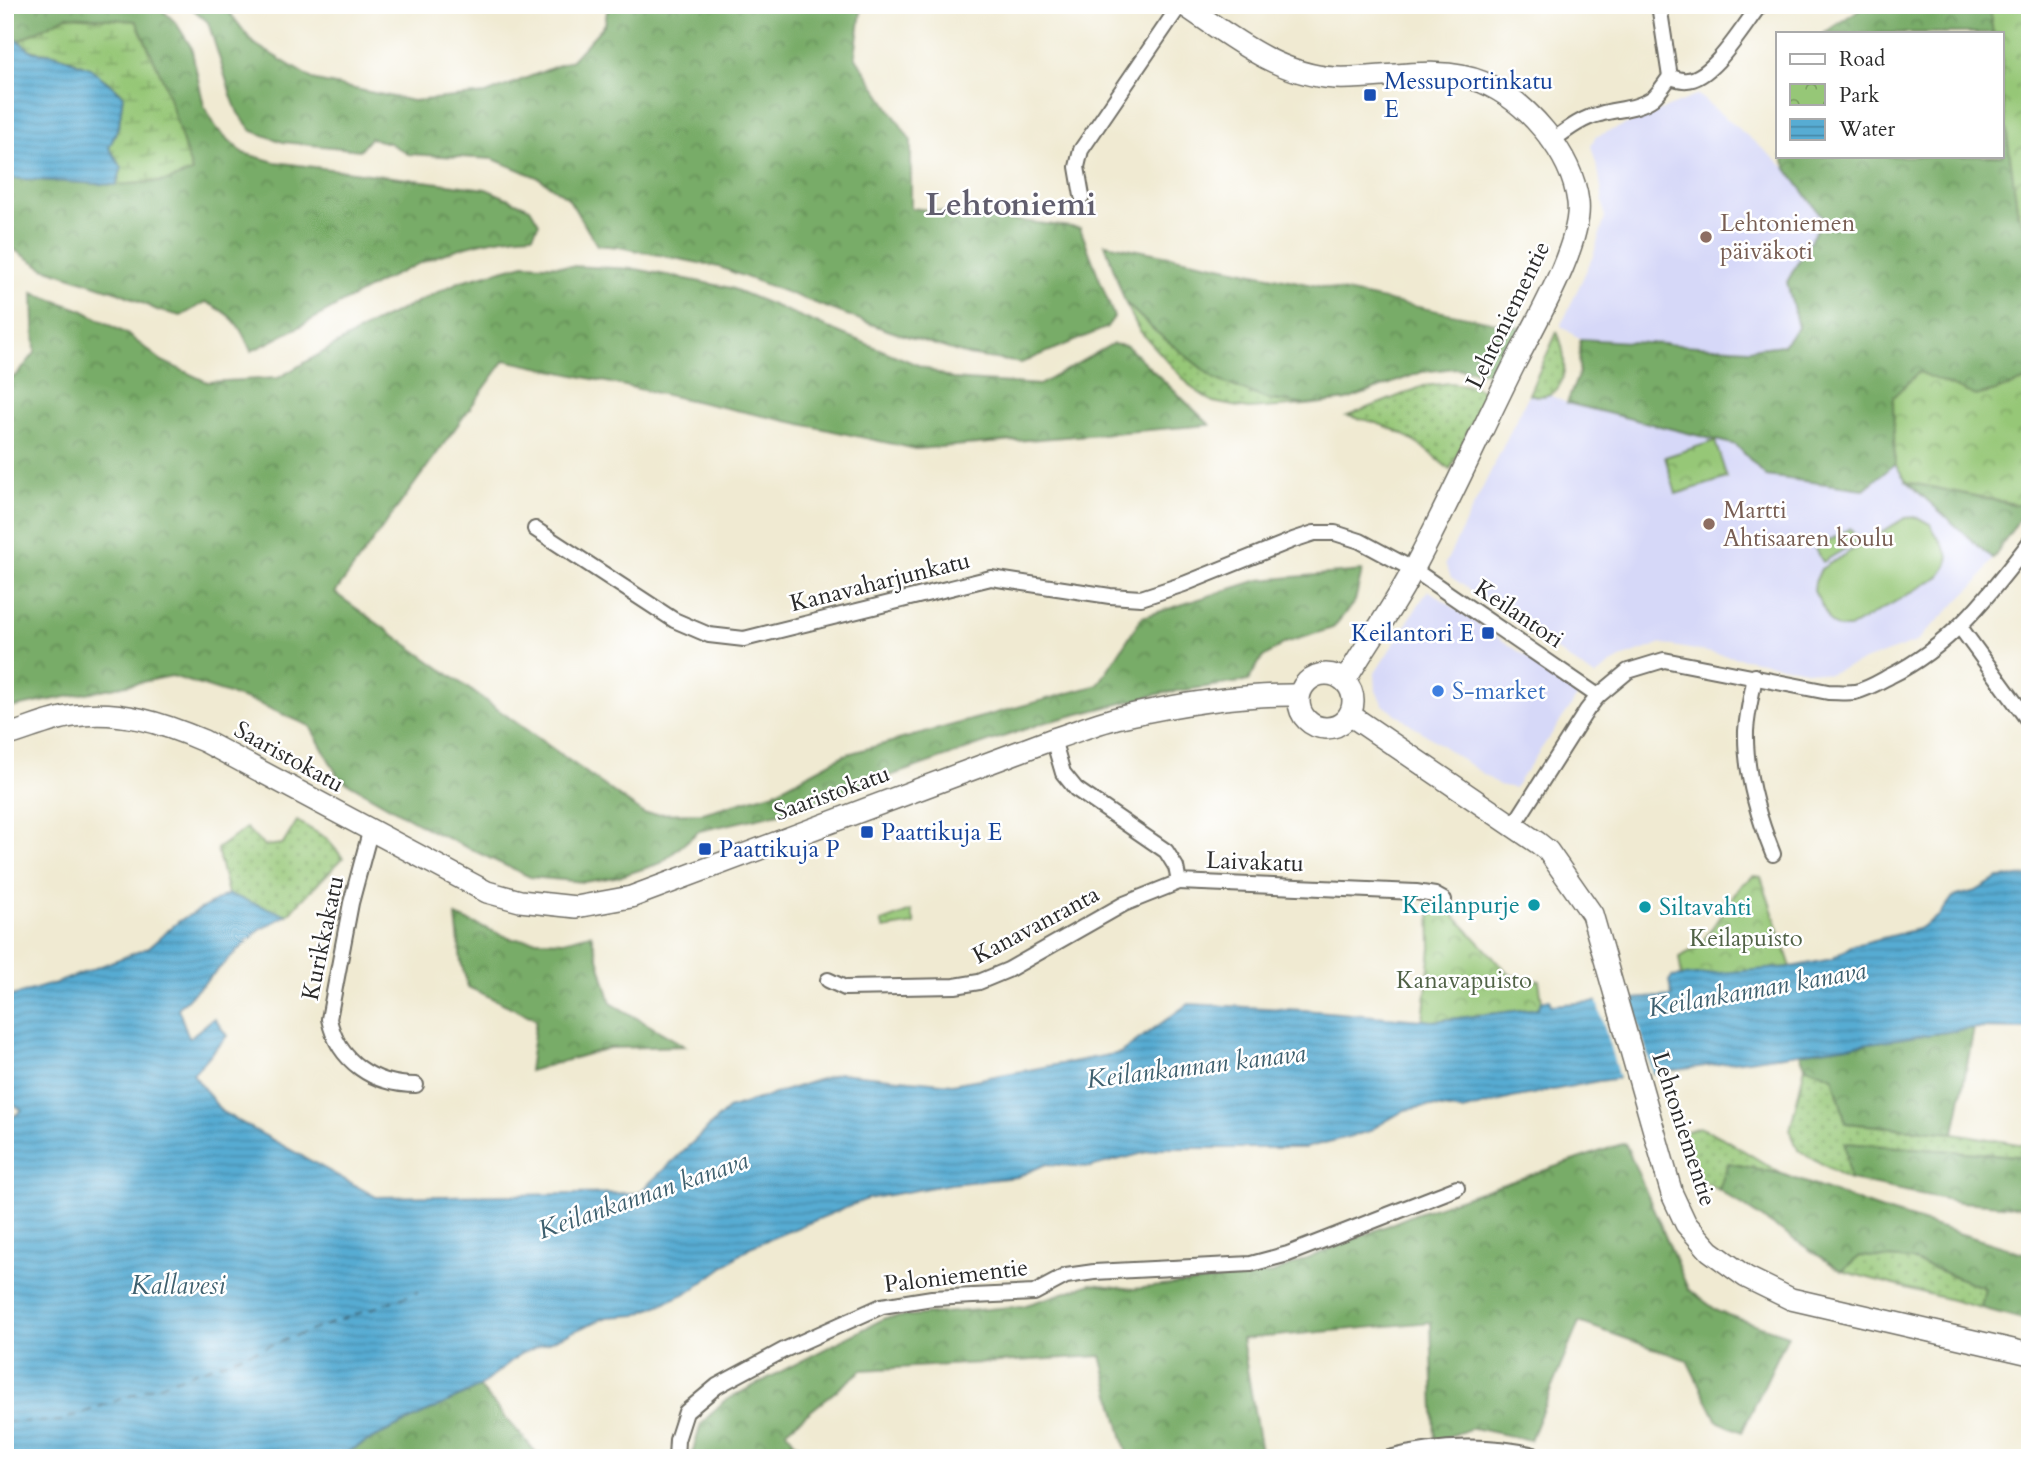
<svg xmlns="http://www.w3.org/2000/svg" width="2035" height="1463" font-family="Cardo,serif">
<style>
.built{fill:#d6d8f8}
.grass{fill:url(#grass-dots);stroke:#607951;stroke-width:2}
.forest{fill:url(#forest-crowns);stroke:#526c4a;stroke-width:2}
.wetland{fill:url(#wetland-marsh);stroke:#607951;stroke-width:2}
.park{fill:url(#park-crowns);stroke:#607951;stroke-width:2}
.pitch{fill:#96c777;stroke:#607951;stroke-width:2}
.water{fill:url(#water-rules);stroke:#416c7f;stroke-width:2}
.pier{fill:#f0ead2}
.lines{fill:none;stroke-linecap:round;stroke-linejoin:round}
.ferry{stroke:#3d5f6e;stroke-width:2;stroke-dasharray:9 7;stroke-linecap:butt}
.street-casing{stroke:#706e65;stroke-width:18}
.secondary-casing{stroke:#706e65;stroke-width:24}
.street{stroke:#fff;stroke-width:14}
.secondary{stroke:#fff;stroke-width:21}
.transit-dot{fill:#1a4fb4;stroke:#fff;stroke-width:2.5}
.education-dot{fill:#8d6e63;stroke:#fff;stroke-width:2.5}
.shop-dot{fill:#3f7fe0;stroke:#fff;stroke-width:2.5}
.culture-dot{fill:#0f9aa8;stroke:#fff;stroke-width:2.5}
.labels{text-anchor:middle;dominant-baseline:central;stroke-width:5;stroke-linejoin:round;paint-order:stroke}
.transit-label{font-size:24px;fill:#164399;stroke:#fff;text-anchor:start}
.education-label{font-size:24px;fill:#785e54;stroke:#fff;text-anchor:start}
.street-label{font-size:24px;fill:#2b2b2b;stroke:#fff}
.shop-label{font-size:24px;fill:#366cbe;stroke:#fff;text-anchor:start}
.culture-label{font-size:24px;fill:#0d838f;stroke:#fff;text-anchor:end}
.park-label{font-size:24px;fill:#506246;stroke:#fff}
.water-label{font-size:26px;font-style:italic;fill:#3d5f6e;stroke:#fff}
.district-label{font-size:32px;font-weight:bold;fill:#615e6e;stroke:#fff}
</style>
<defs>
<pattern id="grass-dots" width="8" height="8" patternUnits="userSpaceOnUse" patternTransform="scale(1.75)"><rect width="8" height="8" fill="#96c777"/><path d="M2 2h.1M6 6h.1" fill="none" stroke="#7ba262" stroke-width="1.8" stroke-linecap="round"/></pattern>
<pattern id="forest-crowns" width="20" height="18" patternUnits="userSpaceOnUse" patternTransform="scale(1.75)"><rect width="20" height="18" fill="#78ac68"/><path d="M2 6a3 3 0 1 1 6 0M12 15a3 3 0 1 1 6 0" fill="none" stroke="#638c56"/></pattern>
<pattern id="wetland-marsh" width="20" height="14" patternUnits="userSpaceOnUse" patternTransform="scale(1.75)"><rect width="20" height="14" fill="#96c777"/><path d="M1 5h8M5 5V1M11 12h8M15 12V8" fill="none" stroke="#7ba262"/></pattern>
<pattern id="park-crowns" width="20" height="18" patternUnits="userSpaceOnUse" patternTransform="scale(1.75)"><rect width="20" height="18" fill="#96c777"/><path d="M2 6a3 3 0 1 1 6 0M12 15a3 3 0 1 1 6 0" fill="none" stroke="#7ba262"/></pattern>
<pattern id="water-rules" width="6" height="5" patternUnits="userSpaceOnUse" patternTransform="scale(1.75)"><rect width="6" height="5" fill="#57acd3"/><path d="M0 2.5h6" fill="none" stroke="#488cab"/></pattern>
</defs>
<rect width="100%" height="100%" fill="#fff"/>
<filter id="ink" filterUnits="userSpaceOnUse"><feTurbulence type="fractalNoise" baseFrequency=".0143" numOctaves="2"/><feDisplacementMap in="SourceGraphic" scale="14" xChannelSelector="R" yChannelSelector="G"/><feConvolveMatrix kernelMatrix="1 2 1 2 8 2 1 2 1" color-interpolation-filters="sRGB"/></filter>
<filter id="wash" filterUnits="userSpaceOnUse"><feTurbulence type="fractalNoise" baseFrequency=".00686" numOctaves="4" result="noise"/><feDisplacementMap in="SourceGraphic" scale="28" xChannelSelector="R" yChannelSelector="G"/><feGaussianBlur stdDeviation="1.57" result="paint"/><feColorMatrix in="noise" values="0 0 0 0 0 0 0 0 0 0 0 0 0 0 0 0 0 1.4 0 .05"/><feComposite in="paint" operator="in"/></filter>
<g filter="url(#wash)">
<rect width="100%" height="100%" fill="#f0ead2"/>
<g class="built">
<polygon points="1698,95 1787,169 1823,218 1787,282 1799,327 1783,345 1749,349 1580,339 1561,326 1593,256 1605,218 1599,174 1591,146 1595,137"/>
<polygon points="1529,394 1540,397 1549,395 1567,403 1736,445 1767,476 1864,489 1895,464 1907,482 1993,559 1976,584 1916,642 1828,674 1662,644 1628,655 1609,665 1595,677 1451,577 1445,564"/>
<polygon points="1428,590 1580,693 1514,788 1499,785 1383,705 1376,691 1375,673"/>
</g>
<g class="grass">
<polygon points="1125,302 1155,331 1266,399 1306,405 1248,409 1213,402 1192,388 1139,330"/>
<path d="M1557 332C1569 357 1570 406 1529 394Z"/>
<path d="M1450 383 1472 386 1486 391 1450 470C1415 439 1394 424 1347 416L1424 386Z"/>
<polygon points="297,821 326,838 343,858 287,915 228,894 217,849 246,828 264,846 283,844"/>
<polygon points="1805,1066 1833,1077 1846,1123 1954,1133 2030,1146 2030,1157 1845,1143 1850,1180 1798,1150 1790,1130"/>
<polygon points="1699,1127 1721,1137 1782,1174 1729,1163 1719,1190 1688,1172 1682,1133"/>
<polygon points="1860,1256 1912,1260 1985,1288 1981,1308 1842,1271"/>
</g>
<g class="forest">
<path d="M5 5H157L176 23 191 47 204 106 217 129 243 153 275 162 486 189 530 208 539 223 533 235C428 239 343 309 251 351 239 323 233 315 206 302L181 316 157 310 121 293 44 268 5 244V178L116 185 167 181 192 172 164 82 136 21 67 16 19 41 5 31Z"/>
<polygon points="188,5 228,5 230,13 253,43 316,81 413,101 486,94 572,60 605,24 608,5 862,5 855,56 911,141 911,208 1080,228 1114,317 1106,328 1021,363 968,355 887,330 719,267 619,247 597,245 568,198 539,178 493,159 408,154 389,143 370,138 360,150 283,142 252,131 238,113 232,98 208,22"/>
<polygon points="1866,5 1989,5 1993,33 1824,33"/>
<polygon points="2002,97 2018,214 2030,236 2030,379 1996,391 1976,396 1919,373 1893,397 1895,464 1864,489 1766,476 1736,445 1567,403 1579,373 1580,339 1749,349 1783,345 1798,328 1787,282 1823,218 1787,169 1782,156 2002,156"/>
<path d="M1105 244C1245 269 1383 301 1522 328L1498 378 1484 372 1455 368 1422 372 1347 400 1306 405 1266 399 1215 379 1155 331 1125 302Z"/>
<polygon points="524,264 636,269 731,288 952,379 1039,385 1112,344 1127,346 1210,425 916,449 505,360 335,593 644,814 703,813 775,792 844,755 1098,685 1142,617 1259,580 1362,571 1355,601 1333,628 1285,643 1262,658 1248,681 1163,693 1043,723 789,811 699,831 661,863 621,876 584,882 530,877 432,831 339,778 310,726 257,703 172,676 5,709 5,381 17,375 35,353 33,293 82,310 127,334 162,361 207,382 278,378 372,324 461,281"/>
<polygon points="1907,482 2027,507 1993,559"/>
<polygon points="456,916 512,939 563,941 591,934 611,1003 685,1046 609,1048 529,1071 536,1019 468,987 461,962"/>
<polygon points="1974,1028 1954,1133 1846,1123 1833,1077 1805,1066 1800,1053"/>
<polygon points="1625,1143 1688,1289 1719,1312 1788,1335 1742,1432 1717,1421 1687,1360 1579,1322 1530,1440 1473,1428 1435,1441 1431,1322 1242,1339 1262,1458 1128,1458 1101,1356 862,1370 786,1431 807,1458 691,1458 701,1424 724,1401 885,1318 1023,1306 1091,1284 1134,1289 1270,1274 1415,1214"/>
<polygon points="1845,1143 2030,1157 2030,1205 2028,1207 1960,1202 1850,1180"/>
<polygon points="1728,1163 1782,1174 1880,1209 2030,1255 2030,1321 1981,1308 1985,1288 1912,1260 1860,1256 1842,1271 1719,1190"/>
<polygon points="479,1387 541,1458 337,1458 375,1437"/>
</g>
<path class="wetland" d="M67 16 136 21 164 82 192 172 167 181 116 185 122 168 109 148 119 125 123 94C103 77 81 61 55 54 34 49 38 57 19 41Z"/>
<g class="park">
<polygon points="1989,5 2030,5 2030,236 2018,214 2002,97 2002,33 1993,33"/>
<polygon points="1919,372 1976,396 1996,391 2030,379 2030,507 1907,482 1895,464 1893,397"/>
<polygon points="1715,441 1727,478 1676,494 1665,457"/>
<polygon points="1754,876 1761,877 1791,967 1682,977 1679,957 1699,947 1741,885"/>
<polygon points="1430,899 1448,909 1509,974 1525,981 1539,980 1542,1001 1538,1008 1433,1021 1423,1020 1431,948"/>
<polygon points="911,911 915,924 884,929 881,922"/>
</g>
<g class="pitch">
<polygon points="1917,517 1930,524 1949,556 1947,566 1940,576 1849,628 1839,628 1831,623 1814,591 1815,582 1821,569 1905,518"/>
<polygon points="1850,528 1858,541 1823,562 1815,549"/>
</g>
<g class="water">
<polygon points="5,31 33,52 54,54 90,68 123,95 119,125 109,148 122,168 116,185 5,178"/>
<polygon points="2030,876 2030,1029 1974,1028 1599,1081 1512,1098 1463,1111 1428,1106 1405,1110 1367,1132 1305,1148 1163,1148 1090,1167 1046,1164 1017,1177 950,1184 867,1199 750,1247 691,1291 637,1315 607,1317 520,1354 479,1387 375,1437 337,1458 5,1458 5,1123 22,1110 5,1099 5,998 59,982 148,948 179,921 228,894 287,915 259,930 178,1008 189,1038 214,1018 227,1036 193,1074 222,1112 376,1197 639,1193 728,1109 839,1073 952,1084 1120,1053 1188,1004 1304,1010 1433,1021 1538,1008 1542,1001 1549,999 1551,1005 1672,996 1669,981 1672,977 1791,967 1832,959 1851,946 1918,929 1939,916 1953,897 1976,891 1998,878"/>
</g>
<polygon class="pier" points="1630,995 1654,1077 1620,1082 1596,998"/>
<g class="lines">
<g class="ferry">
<polyline points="2025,949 2030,948"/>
<polyline points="5,1422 60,1421 418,1292"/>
</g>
</g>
</g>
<g filter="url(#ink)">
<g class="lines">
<g class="street-casing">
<g id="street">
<path d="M1670 77C1675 78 1682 81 1687 80 1713 79 1744 25 1760 5"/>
<path d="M1553 140C1568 129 1582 118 1600 114 1617 109 1638 109 1653 98 1659 93 1665 83 1670 77L1659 5"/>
<polyline points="1082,196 1077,167 1081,150 1180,5"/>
<polyline points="535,529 674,620 709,635 744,639 991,578 1110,596 1141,598 1184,584 1293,540 1314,533 1335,533 1360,541 1414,570 1598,696"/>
<polyline points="1960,627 2030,723"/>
<path d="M1755 676C1752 694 1747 713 1746 731 1745 773 1757 814 1773 854"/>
<polyline points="1053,739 1063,773 1076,789 1166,851 1176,867 1179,882 1416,892 1435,895 1444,900"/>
<path d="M1514 825 1587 710 1598 696 1628 671 1664 660 1828 692C1837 692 1847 693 1855 692 1868 689 1879 682 1890 676 1951 646 1989 595 2030 542"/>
<path d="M370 832 351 903 329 1019C338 1062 374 1085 416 1085"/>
<polyline points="828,980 845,988 955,986 979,982 1008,970 1124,904 1179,882"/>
<polyline points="676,1458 677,1440 686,1412 717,1386 784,1350 882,1306 932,1298 1034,1293 1066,1276 1094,1272 1251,1264 1288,1254 1457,1188"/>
<path d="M1389 1458C1439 1445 1495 1443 1545 1458"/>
</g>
</g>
<g class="secondary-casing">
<g id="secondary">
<path d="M1184 5C1230 36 1277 75 1335 78 1381 80 1439 64 1482 82 1527 101 1572 153 1578 202 1583 243 1534 325 1515 363 1481 431 1450 501 1414 568 1394 607 1367 643 1345 681"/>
<circle cx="1326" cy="701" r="27"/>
<polyline points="1350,715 1538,843 1548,851 1592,914 1672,1194 1686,1224 1710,1251 1746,1277 1791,1299 2030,1354"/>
<path d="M5 736C27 730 50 719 73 716 120 709 162 723 204 741L487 892 520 901 576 907 631 897 1053 739C1076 732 1098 722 1121 717 1175 705 1244 694 1299 695"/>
</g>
</g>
<use href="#street" class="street"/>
<use href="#secondary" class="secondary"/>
</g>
</g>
<g class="transit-dot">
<rect x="1363" y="88" width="14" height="14" rx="3.5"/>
<rect x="1481" y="626" width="14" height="14" rx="3.5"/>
<rect x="860" y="825" width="14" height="14" rx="3.5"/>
<rect x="698" y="842" width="14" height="14" rx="3.5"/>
</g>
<g class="education-dot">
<circle cx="1706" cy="237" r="7"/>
<circle cx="1709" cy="524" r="7"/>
</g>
<circle class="shop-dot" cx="1438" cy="691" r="7"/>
<g class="culture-dot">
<circle cx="1534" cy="905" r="7"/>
<circle cx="1645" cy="907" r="7"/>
</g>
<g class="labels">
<g class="transit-label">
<text x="1384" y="81">Messuportinkatu<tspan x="1384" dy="28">E</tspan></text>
<text x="1474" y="633" text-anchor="end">Keilantori E</text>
<text x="881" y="832">Paattikuja E</text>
<text x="719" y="849">Paattikuja P</text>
</g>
<g class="education-label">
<text x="1720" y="223">Lehtoniemen<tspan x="1720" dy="28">päiväkoti</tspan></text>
<text x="1723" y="510">Martti<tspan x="1723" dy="28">Ahtisaaren koulu</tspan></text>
</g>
<g class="street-label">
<text transform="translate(1508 315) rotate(-64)">Lehtoniementie</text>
<text transform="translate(880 582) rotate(-14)">Kanavaharjunkatu</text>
<text transform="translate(1519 614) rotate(34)">Keilantori</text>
<text transform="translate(289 757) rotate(29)">Saaristokatu</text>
<text transform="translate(832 793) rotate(-20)">Saaristokatu</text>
<text transform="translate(1255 862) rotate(2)">Laivakatu</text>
<text transform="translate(1036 925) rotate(-28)">Kanavanranta</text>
<text transform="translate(323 938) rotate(-78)">Kurikkakatu</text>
<text transform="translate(1684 1129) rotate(72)">Lehtoniementie</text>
<text transform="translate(956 1276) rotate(-7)">Paloniementie</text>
</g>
<g class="shop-label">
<text x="1452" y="691">S-market</text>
</g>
<g class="culture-label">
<text x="1520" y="905">Keilanpurje</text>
<text x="1659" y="907" text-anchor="start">Siltavahti</text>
</g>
<g class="park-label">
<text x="1746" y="938">Keilapuisto</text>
<text x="1464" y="980">Kanavapuisto</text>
</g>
<g class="water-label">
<text transform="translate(1757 989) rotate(-10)">Keilankannan kanava</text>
<text transform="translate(1196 1066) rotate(-7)">Keilankannan kanava</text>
<text transform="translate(643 1195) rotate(-19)">Keilankannan kanava</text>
<text x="178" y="1285">Kallavesi</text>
</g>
<g class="district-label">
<text x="1011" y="205">Lehtoniemi</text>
</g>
</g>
<rect width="2035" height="1463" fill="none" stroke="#fff" stroke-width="28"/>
<rect x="1776" y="32" width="228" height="126" fill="#ffffff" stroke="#aaaaaa" stroke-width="2"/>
<rect x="1790" y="54" width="35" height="10" fill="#ffffff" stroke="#aaaaaa" stroke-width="2"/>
<text x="1839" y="66" font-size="21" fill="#2b2b2b">Road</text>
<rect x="1790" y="84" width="35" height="21" fill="url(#park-crowns)" stroke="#aaaaaa" stroke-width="2"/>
<text x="1839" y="102" font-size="21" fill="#2b2b2b">Park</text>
<rect x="1790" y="119" width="35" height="21" fill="url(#water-rules)" stroke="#aaaaaa" stroke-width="2"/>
<text x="1839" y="136" font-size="21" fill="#2b2b2b">Water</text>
</svg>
